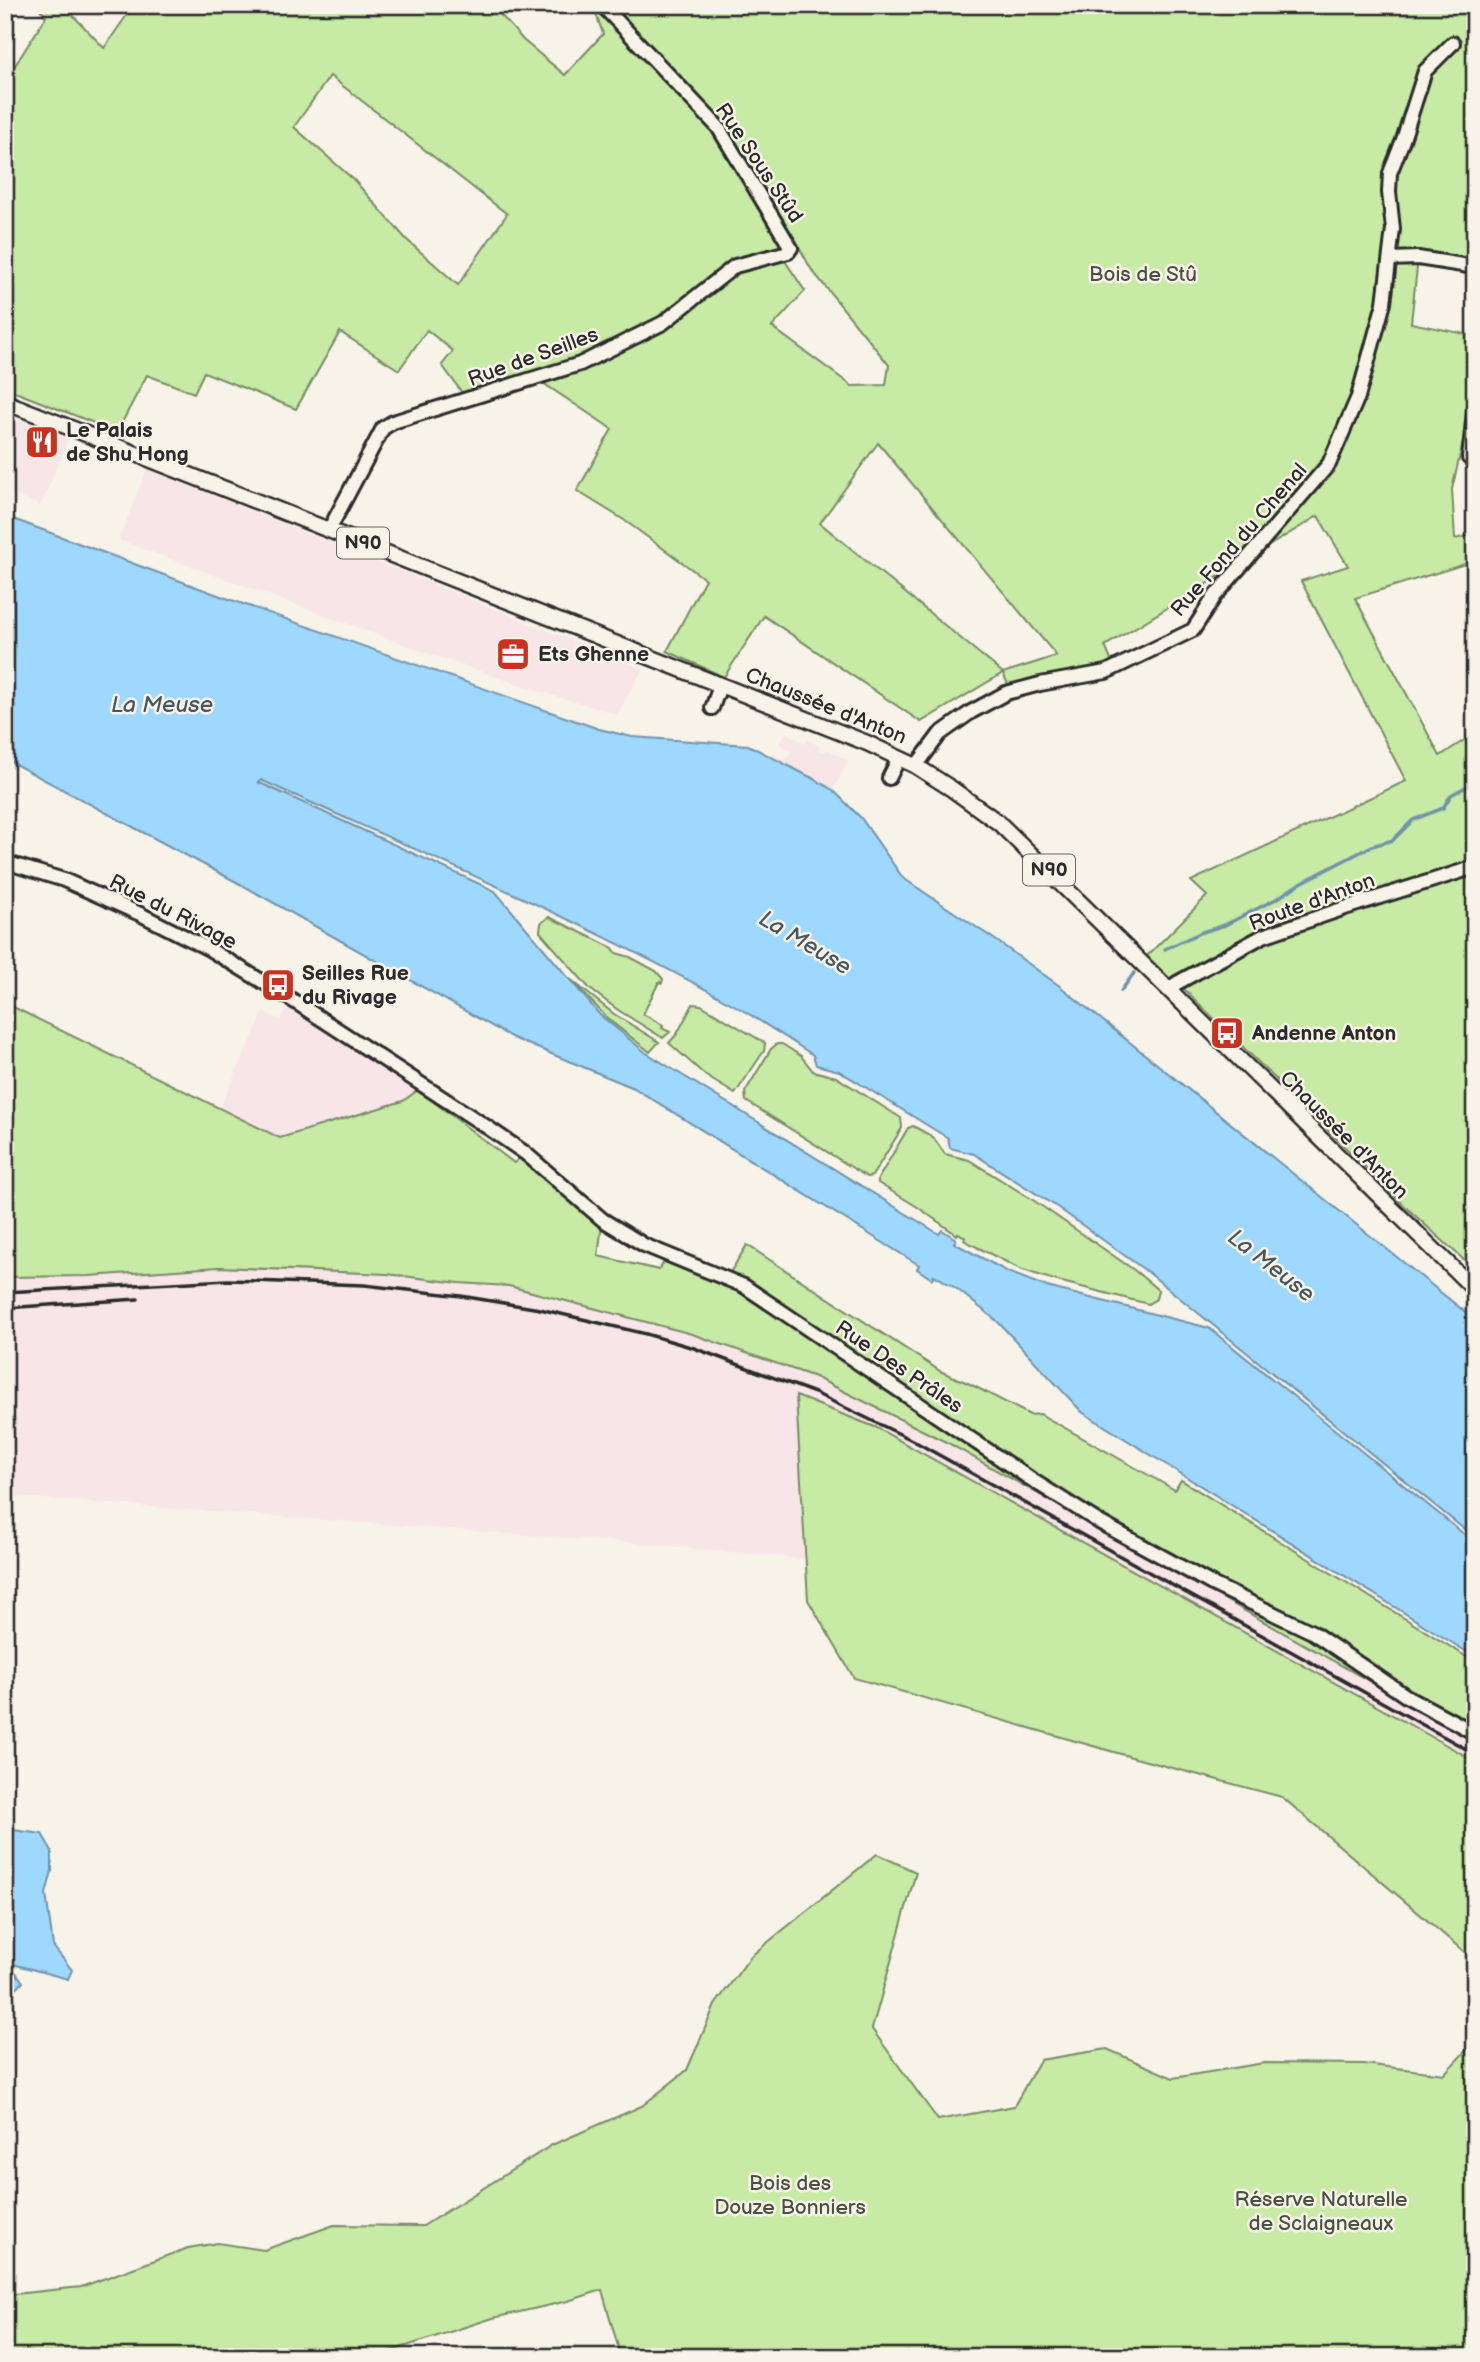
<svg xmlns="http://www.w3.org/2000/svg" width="1480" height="2362" font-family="'Balsamiq Sans',sans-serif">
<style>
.built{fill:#f7e5e8}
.green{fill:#c7eaa4;stroke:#798a68;stroke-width:2;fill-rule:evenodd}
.water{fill:#9fd8ff;stroke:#7193aa;stroke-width:2}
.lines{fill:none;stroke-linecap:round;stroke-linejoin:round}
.stream{stroke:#7193aa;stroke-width:3.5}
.minor-casing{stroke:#2b2b2b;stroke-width:18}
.major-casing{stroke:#2b2b2b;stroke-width:19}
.minor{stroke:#f7f3e8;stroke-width:12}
.major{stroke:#f7f3e8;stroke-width:14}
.rail{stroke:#2b2b2b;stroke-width:3.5}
.labels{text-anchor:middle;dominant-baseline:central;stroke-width:5;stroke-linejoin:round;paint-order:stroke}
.shield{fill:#f7f3e8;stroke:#686764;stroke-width:2}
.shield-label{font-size:19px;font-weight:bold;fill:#2b2b2b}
.street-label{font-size:21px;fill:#2b2b2b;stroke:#f7f3e8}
.park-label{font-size:21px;fill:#4a5143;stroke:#f7f3e8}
.poi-label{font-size:21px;font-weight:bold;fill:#2b2b2b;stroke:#f7f3e8;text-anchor:start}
.water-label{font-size:23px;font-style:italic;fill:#485660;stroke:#f7f3e8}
</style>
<rect width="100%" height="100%" fill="#f7f3e8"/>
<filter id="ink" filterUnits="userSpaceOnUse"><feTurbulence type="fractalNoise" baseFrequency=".0143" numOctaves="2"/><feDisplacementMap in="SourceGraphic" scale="14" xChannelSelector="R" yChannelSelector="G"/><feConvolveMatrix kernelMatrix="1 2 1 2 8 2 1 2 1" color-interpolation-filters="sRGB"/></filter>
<g filter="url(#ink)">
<g class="built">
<polygon points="5,413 69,438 41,505 5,491"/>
<polygon points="147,469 643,669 617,714 539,691 444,659 119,540"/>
<polygon points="786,733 806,744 808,740 812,742 819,746 819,750 824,752 828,750 847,760 847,763 833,790 805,773 784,813 755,791 773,754 786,760 791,751 779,744"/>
<polygon points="289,1003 385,1066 418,1090 403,1101 280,1138 220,1108 264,1012 281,1020"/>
<polygon points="219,1267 387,1274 459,1283 509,1286 692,1334 815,1377 948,1443 1475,1739 1475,1761 875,1427 797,1396 806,1559 637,1543 5,1496 5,1277 89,1276"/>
</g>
<g class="green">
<path d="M37 5H67L66 8 104 48 134 5H492L523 40 565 75 603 34 593 5H1475V267L1418 258 1411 323 1475 336V391L1452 489 1455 539 1475 534V561L1355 598 1440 756 1475 733V1270L1410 1211 1184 989 1209 970 1169 989 1142 961 1207 896 1191 881 1406 781 1301 581 1348 566 1318 516 1105 646 1113 665 1010 689 1003 673 921 722 764 616 724 677 667 651 705 579 624 520 577 491 612 429 540 381 588 366 648 338 744 267 783 258 805 291 772 327 852 386 886 385 889 365 811 269 797 243 743 259 649 326 547 373 466 398 442 365 453 351 427 330 399 370 340 332 296 409 204 372 194 393 147 375 117 432 5 388V81L46 17ZM330 76 507 214 458 285 407 240 354 180 294 127ZM878 443 1056 655V656L1003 673 820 523Z"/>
<polygon points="549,917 613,948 616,953 630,957 656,971 663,979 662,983 659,982 643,1014 663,1025 662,1028 670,1032 663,1038 618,1010 590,989 540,932 541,923"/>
<polygon points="570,979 614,1014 659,1042 650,1052 609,1020"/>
<polygon points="5,1003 280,1138 403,1101 418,1090 514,1163 521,1157 602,1225 598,1256 659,1270 668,1255 726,1279 747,1245 940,1371 970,1384 1030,1415 1040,1414 1175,1490 1181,1480 1475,1662 1468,1671 1475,1676 1475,1741 948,1443 815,1377 692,1334 509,1286 459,1283 387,1274 219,1267 89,1276 5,1277"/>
<polygon points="693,1004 701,1005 765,1043 764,1051 735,1094 706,1076 669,1043 677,1034"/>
<polygon points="777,1044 782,1044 801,1056 813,1071 836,1077 901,1118 902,1128 872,1176 867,1177 746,1101 745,1092 771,1049"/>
<polygon points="913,1126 933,1137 945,1154 969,1160 1033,1200 1134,1270 1158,1290 1156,1299 1148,1304 1054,1280 1020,1269 969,1243 964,1240 965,1237 958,1233 957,1235 916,1206 878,1183 878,1179 908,1128"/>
<polygon points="796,1396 875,1427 1475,1761 1475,1961 1282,1797 1135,1758 854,1678 808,1600"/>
<polygon points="877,1854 916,1872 872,2029 938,2120 1014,2106 1040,2060 1107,2049 1173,2078 1264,2063 1364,2064 1444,2074 1475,2041 1475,2357 621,2357 602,2290 568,2301 493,2318 385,2353 338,2357 5,2357 5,2295 81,2287 188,2248 218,2243 264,2250 334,2225 423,2226 552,2145 642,2106 687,2070 715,2005 751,1956"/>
</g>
<g class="water">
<path d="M5 516 226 598 599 729 632 737 748 745 814 779 833 790 861 818 903 878 997 941 1061 987 1475 1320V1538L1149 1273 1057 1207 974 1154 950 1148 948 1138 839 1071 816 1065 813 1055C786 1038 760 1020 732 1004 581 919 419 852 261 780L258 782 495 891 599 1014 645 1052 939 1234 942 1230 956 1239 954 1243 1008 1272 1047 1287 1209 1328 1475 1543V1657L1082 1412 998 1322 957 1289 934 1275 932 1279 917 1269 919 1265 634 1088 513 1038 242 885 5 759Z"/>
<polygon points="5,1829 42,1834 52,1851 52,1871 46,1894 53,1946 72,1970 68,1979 9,1963 23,1982 14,1990 5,1986"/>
</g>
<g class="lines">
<g class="stream">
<polyline points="1165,949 1202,932 1225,925 1278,898 1299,884 1372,846 1393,840 1413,820 1443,808 1451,795 1475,782"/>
<polyline points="1121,991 1134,973"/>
</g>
<g class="minor-casing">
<g id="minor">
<polyline points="1390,259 1418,258 1475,267"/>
<polyline points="1469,458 1475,404"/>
<polyline points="329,530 383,428 393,422 580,364 663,323 735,266 788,252 791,248 718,127 602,5"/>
<polyline points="712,708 720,686"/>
<polyline points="916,766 940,734 971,712 1006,693 1040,684 1106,672 1193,630 1215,596 1329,464 1358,397 1384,303 1393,229 1389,192 1390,173 1403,140 1425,71 1453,43"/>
<polyline points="889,778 899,758"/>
<polyline points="5,862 64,880 140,914 209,949 286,996 484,1125 525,1153 603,1220 644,1245 744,1286 1029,1478 1099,1522 1212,1584 1312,1632 1406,1696 1475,1733"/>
<polyline points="1169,989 1177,983 1263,936 1345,908 1475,867"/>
</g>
</g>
<g class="major-casing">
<polyline id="major" points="5,402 867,743 916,766 952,789 999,823 1475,1290"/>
</g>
<use href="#minor" class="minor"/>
<use href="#major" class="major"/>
<g class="rail">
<polyline points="5,1292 228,1280 364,1285 461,1296 540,1309 646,1334 694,1348 815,1393 912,1440 1475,1754"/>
<polyline points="5,1308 138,1299"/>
</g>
</g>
</g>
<defs>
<g id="restaurant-square" transform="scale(1.75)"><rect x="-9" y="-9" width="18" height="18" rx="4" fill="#c8321e" stroke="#f7f3e8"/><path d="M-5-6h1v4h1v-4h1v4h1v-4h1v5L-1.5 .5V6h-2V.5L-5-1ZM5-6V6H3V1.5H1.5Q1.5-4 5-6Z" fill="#fff"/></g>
<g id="office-square" transform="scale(1.75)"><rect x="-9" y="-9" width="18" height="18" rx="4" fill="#c8321e" stroke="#f7f3e8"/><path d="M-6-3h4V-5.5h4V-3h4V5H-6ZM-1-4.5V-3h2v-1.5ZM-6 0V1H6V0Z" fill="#fff"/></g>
<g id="bus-square" transform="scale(1.75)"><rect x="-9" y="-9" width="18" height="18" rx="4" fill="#c8321e" stroke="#f7f3e8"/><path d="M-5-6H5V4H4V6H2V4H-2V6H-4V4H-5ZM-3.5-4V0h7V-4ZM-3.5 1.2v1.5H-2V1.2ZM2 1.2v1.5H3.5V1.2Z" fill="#fff"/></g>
</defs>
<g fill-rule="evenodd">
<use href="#restaurant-square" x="42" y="442"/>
<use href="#office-square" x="513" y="654"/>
<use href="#bus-square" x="278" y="985"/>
<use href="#bus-square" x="1227" y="1033"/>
</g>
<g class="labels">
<g class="shield">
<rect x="337" y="527.5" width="52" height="31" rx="5"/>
<rect x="1023" y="854.5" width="52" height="31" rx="5"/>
</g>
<g class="shield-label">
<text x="363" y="543">N90</text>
<text x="1049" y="870">N90</text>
</g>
<g class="street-label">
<text transform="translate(759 163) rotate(56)">Rue Sous Stûd</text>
<text transform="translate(533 357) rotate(-20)">Rue de Seilles</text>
<text transform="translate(1239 540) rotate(-49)">Rue Fond du Chenal</text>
<text transform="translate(826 706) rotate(22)">Chaussée d'Anton</text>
<text transform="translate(1312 902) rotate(-20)">Route d'Anton</text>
<text transform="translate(173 912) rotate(27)">Rue du Rivage</text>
<text transform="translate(1344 1135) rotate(45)">Chaussée d'Anton</text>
<text transform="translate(899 1367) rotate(34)">Rue Des Prâles</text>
</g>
<g class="park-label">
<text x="1143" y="274">Bois de Stû</text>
<text x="790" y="2183">Bois des<tspan x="790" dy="24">Douze Bonniers</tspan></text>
<text x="1321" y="2199">Réserve Naturelle<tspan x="1321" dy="24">de Sclaigneaux</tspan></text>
</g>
<g class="poi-label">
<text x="66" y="430">Le Palais<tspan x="66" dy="24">de Shu Hong</tspan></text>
<text x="538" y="654">Ets Ghenne</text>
<text x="302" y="973">Seilles Rue<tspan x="302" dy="24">du Rivage</tspan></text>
<text x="1252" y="1033">Andenne Anton</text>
</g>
<g class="water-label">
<text x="162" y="705">La Meuse</text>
<text transform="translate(805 943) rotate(31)">La Meuse</text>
<text transform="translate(1271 1266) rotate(38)">La Meuse</text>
</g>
</g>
<rect width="1480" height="2362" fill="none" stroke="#f7f3e8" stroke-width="28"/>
<rect x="14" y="14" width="1452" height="2334" fill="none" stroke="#2b2b2b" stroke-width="2.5" filter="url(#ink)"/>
</svg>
